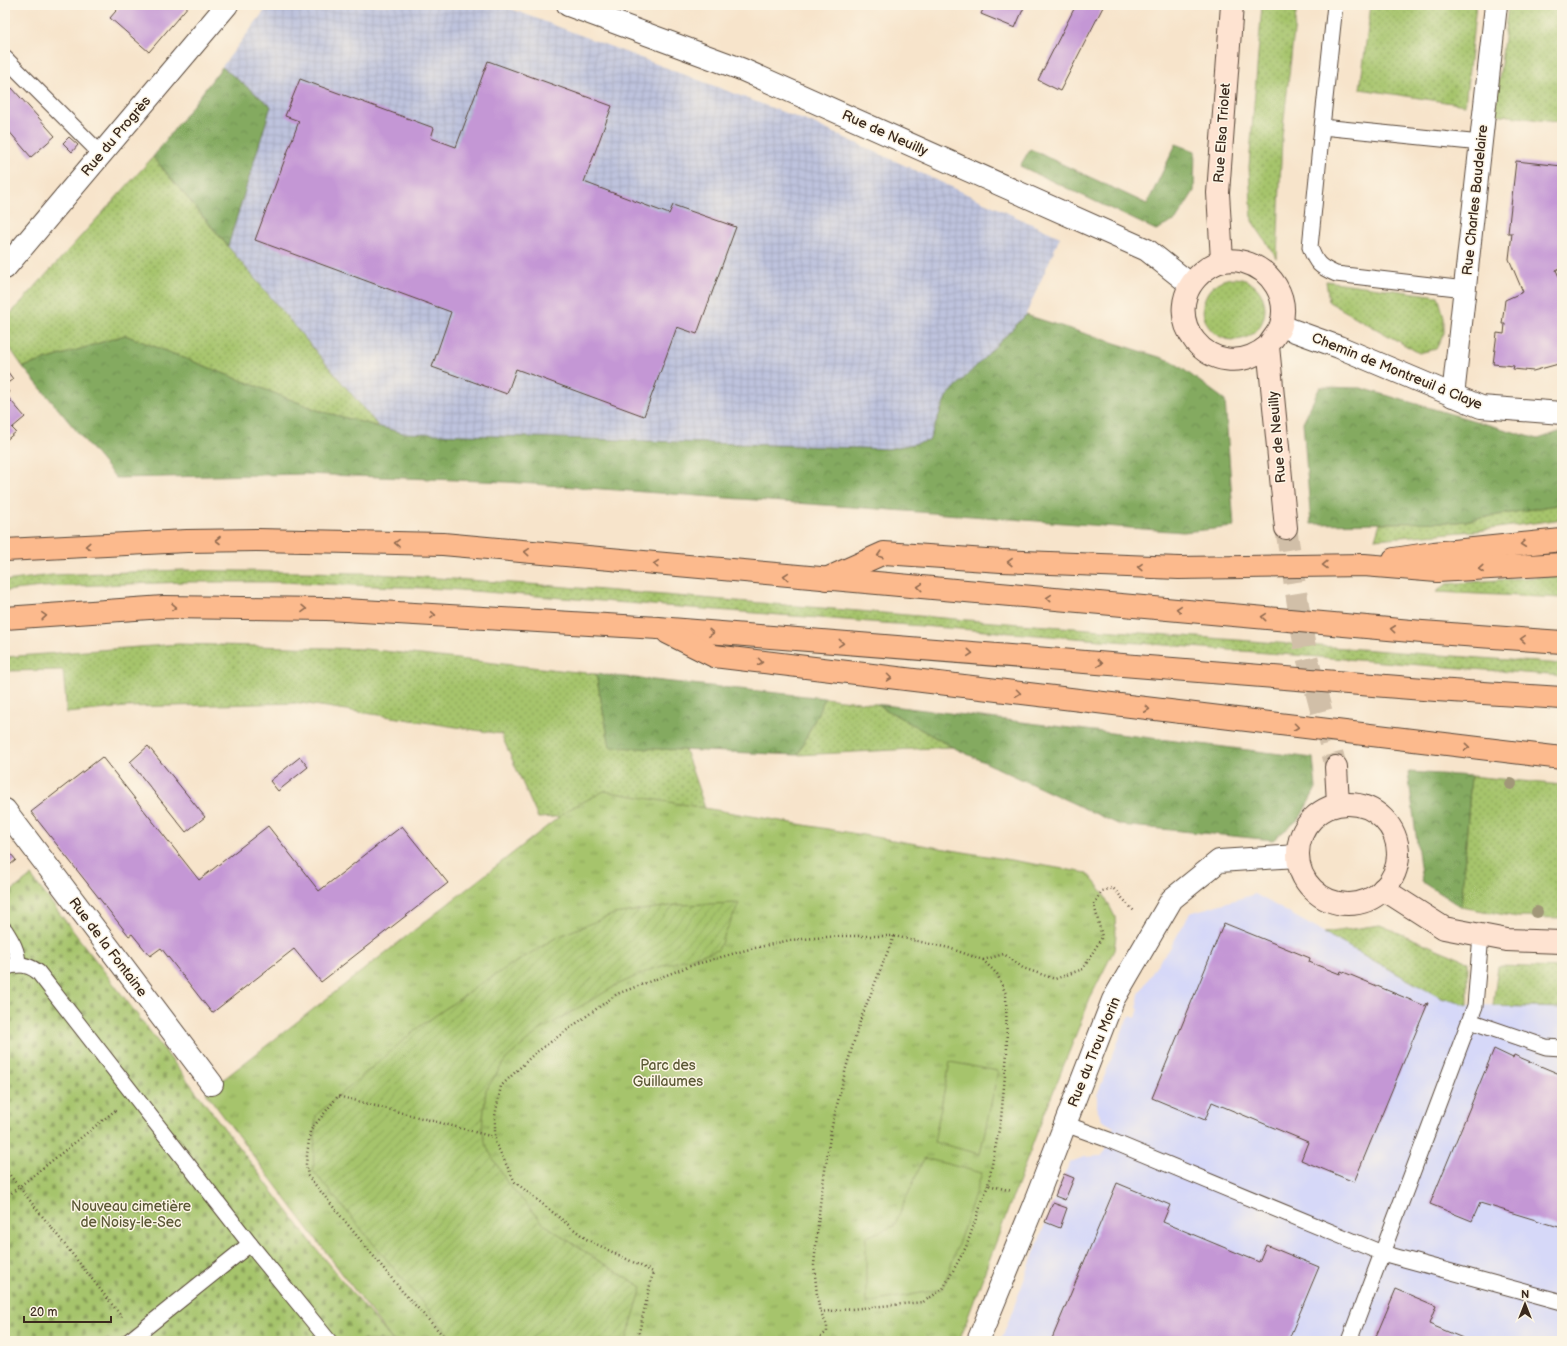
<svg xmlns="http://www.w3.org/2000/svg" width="1567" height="1346" font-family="'Balsamiq Sans',sans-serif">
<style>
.built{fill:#d6d8f8}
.industrial{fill:url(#industrial-grid)}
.grass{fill:url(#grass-dots);stroke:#707745}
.forest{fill:url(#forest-crowns);stroke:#606a3f}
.cemetery{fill:url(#cemetery-stones);stroke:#707745}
.park{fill:url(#park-tufts);stroke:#707745}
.garden{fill:url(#garden-furrows);stroke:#707745}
.pitch{fill:#a6c46c;stroke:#707745}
.building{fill:#c497d5}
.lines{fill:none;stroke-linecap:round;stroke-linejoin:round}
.secondary-tunnel{stroke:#d1bfa8;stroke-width:22;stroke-dasharray:22 11;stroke-linecap:butt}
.lane-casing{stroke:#574638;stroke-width:17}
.street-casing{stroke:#574638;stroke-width:24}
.secondary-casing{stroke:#574638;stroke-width:24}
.highway-casing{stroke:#574638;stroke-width:24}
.path{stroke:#574638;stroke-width:2.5;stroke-dasharray:1 3;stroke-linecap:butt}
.lane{stroke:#fff;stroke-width:15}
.street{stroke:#fff;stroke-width:22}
.secondary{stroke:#fee3d1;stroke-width:22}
.highway{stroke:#fcba8d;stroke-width:22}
.tree{fill:#a19778}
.oneway{stroke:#926b50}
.labels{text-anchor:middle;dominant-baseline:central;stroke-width:3;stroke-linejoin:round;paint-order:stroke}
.street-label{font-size:14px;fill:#3b2a1e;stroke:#fcf5e5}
.park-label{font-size:14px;fill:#5b5835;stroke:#fcf5e5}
</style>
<defs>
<pattern id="industrial-grid" width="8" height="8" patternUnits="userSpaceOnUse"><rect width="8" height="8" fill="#bec3dd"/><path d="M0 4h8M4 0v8" fill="none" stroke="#a4a8bd"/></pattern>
<pattern id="grass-dots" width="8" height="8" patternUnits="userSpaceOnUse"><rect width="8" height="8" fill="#a6c46c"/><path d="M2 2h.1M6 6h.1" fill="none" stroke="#889f58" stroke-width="1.8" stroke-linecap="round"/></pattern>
<pattern id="forest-crowns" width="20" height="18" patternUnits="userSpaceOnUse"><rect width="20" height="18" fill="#84aa60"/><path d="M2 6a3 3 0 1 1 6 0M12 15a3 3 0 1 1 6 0" fill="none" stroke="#6d8b4f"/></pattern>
<pattern id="cemetery-stones" width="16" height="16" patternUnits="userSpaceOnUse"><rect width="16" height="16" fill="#a6c46c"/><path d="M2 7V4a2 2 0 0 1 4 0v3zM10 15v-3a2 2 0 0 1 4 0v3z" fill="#889f58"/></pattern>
<pattern id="park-tufts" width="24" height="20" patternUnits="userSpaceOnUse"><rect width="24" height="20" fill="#a6c46c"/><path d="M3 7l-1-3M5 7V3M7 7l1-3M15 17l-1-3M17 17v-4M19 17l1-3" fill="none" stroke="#889f58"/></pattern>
<pattern id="garden-furrows" width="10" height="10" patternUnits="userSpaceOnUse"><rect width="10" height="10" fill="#a6c46c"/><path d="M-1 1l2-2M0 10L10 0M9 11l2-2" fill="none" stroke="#889f58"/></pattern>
</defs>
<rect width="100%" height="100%" fill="#fcf5e5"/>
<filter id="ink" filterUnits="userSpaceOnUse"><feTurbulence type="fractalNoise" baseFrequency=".025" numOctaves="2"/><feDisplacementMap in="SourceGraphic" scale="8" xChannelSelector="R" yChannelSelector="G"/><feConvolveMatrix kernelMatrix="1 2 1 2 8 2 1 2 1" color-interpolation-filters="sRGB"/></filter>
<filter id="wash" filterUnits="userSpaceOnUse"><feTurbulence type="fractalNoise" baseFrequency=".012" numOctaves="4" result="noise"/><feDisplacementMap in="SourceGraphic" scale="16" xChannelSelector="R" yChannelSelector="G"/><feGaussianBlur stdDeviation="0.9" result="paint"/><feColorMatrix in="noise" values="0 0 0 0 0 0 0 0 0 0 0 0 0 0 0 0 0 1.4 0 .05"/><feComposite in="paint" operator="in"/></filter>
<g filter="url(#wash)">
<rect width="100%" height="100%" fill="#f7e4cb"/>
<polygon class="built" points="1255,894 1441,998 1468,1005 1562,1006 1562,1341 1001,1341 1064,1174 1071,1162 1084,1157 1102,1156 1109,1140 1114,1127 1103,1121 1097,1110 1097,1095 1125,1024 1130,1016 1136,1018 1139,1008 1137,1007 1139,994 1162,957 1169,950 1190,913"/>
<polygon class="industrial" points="269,5 501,5 817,125 1060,237 970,442 883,450 397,448 153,157"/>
<g class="grass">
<polygon points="1262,5 1297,5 1282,136 1277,258 1252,221 1249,167"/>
<polygon points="1371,5 1476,5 1465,105 1360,89"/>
<polygon points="1508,5 1562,5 1562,123 1495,114"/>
<polygon points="153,157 379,427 320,411 125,335 23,367 5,341 5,318 13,311"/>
<circle cx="1234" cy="309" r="31"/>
<polygon points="1326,281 1438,296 1444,317 1444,333 1436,349 1419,353 1329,302"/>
<polygon points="1562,504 1562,519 1476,531 1375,539 1380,523 1458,522"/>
<polygon points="181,570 362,573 542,585 980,621 1562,664 1562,676 447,589 280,582 186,582 42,587 5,591 5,581 52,575"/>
<polygon points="1562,575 1562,598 1436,592 1447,584"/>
<polygon points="179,644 365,649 596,674 610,746 685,750 705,808 538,818 501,734 301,703 126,707 67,713 63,670 5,671 5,657"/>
<polygon points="825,698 876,704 952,747 798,755"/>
<polygon points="1471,776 1562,785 1562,918 1517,917 1461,907"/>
<polygon points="1380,925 1468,962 1468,1005 1441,998 1324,933"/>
<polygon points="1498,966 1562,968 1562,1008 1493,1006"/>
</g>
<g class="forest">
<polygon points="222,67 271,106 228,246 153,157"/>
<polygon points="1176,144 1195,151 1194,191 1176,220 1156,230 1020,166 1030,149 1147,204"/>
<polygon points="1026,315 1172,361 1225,400 1234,527 1183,532 879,509 506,482 305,474 116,478 23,367 125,335 320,411 403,433 888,449 929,441 946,397"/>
<polygon points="1320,387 1361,388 1538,439 1562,431 1562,504 1458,522 1311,524 1303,422"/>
<polygon points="596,674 825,698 798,755 610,747"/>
<polygon points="876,704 1313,758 1316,788 1300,818 1273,840 1120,825 952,747"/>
<polygon points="1408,772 1471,776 1461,907 1422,882"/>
</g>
<polygon class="cemetery" points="31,876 325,1260 393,1341 5,1341 5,896"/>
<polygon class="park" points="604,791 1087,873 1102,891 1115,917 1116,935 1114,950 1092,994 1036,1135 959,1341 393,1341 206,1093 568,810"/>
<polygon class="garden" points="739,903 718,950 652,969 617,985 539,1031 506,1059 486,1090 482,1128 486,1146 508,1184 544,1224 594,1258 642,1287 626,1341 456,1341 450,1336 313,1171 316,1115 419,1027 482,983 557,937 614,914 677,905"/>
<g class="pitch">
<polygon points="950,1062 998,1071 980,1154 934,1142"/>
<polygon points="924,1158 982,1173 943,1289 866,1303 866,1237 894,1226"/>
</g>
<g id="blocks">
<g class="building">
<polygon points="121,5 189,5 149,52 110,18"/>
<polygon points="985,5 1025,5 1015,28 981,14"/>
<polygon points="1076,5 1104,5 1060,91 1038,80"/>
<polygon points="488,61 612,106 584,182 669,214 673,205 736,227 697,334 677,327 644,416 516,369 507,394 432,367 451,312 255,240 299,121 285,116 300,79 434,128 431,138 456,147"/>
<polygon points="12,88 55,136 31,157 7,129 8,122 5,118 5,94"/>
<polygon points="69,137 78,145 72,152 63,143"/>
<polygon points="1516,161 1562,166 1562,267 1556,270 1562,283 1562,363 1533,371 1513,369 1514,366 1493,364 1497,333 1504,334 1505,324 1502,324 1505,300 1523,292 1509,259 1512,233 1508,233"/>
<polygon points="5,368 13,379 5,385"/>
<polygon points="5,387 9,392 6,395 25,417 12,428 16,432 5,441"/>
<polygon points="148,746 205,817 186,832 130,762"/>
<polygon points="102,757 199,880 268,826 319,891 402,826 448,883 321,982 294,949 212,1013 161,948 150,956 132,934 129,936 31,812"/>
<polygon points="300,757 308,767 278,791 270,781"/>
<polygon points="5,847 16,860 5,869"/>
<polygon points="1224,923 1310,958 1309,962 1340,974 1341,971 1425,1006 1427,1003 1428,1003 1354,1182 1301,1160 1308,1142 1212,1102 1205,1120 1152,1098"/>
<polygon points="1494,1049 1513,1058 1514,1055 1562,1075 1562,1228 1480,1203 1472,1221 1430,1204"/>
<polygon points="1064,1174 1074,1178 1065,1200 1055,1196"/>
<polygon points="1117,1183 1170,1205 1163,1222 1259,1262 1266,1245 1319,1267 1288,1341 1051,1341"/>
<polygon points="1053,1203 1067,1208 1060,1228 1045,1222"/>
<polygon points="1396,1289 1436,1306 1429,1324 1470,1341 1374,1341"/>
</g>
</g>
</g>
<g filter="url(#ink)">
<use href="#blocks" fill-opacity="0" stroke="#574638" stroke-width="1"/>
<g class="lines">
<polyline class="secondary-tunnel" points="1286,528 1305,649 1336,767"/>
<g class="lane-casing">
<g id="lane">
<polyline points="1335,5 1322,127 1481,143"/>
<polyline points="5,58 101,154"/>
<path d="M1322 127 1310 247C1316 264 1320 267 1336 274L1465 289"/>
<path d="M5 930C12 941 18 951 18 965"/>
<path d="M5 968C17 963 28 964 38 972L250 1244 329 1341"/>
<polyline points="1470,1021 1546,1047 1562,1048"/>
<polyline points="1065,1124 1109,1140 1382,1253 1562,1302"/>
<polyline points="129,1341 250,1244"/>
<polyline points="1349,1341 1475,1006 1481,935"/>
</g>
</g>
<g class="street-casing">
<g id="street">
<polyline points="568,5 741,69 1147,250 1190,284"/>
<polyline points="5,268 227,5"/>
<polyline points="1281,326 1339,347 1481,407 1562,413"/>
<polyline points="1453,396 1496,5"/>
<polyline points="5,810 212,1084"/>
<polyline points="978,1341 1037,1197 1113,1000 1172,899 1219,861 1298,856"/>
</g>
</g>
<g class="secondary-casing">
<g id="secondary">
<polyline points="1222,260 1218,193 1232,5"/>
<path d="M1268 346C1212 392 1150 312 1205 270 1216 261 1230 258 1244 262 1272 270 1289 297 1281 325 1279 332 1272 339 1268 346L1286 528"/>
<polyline points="1336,767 1338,804"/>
<circle cx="1348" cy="854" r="50"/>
<polyline points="1383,889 1444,928 1507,940 1562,942"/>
</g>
</g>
<g class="highway-casing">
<g id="highway">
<polyline points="5,550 187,541 257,540 443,544 1422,632 1562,642"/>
<polyline points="1394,559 1434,553 1562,540"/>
<polyline points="826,579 884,553 1001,561 1179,568 1364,565 1437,571 1562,564"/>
<polyline points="5,618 164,607 327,609 658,628 1436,690 1562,698"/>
<polyline points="668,633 714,656 1562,758"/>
</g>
</g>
<g class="path">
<polyline points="983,960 1004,954 1023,968 1055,979 1083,969 1102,937 1094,904 1102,891 1113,888 1135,912"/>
<polyline points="5,1169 122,1317"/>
<polyline points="5,1198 117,1109"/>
<polyline points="820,1312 923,1302 943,1289 966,1247 988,1185"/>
<polyline points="448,1341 402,1291 308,1176 306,1164 310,1131 338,1096 494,1137"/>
<polyline points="637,1341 653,1272 586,1239 515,1182 495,1142 495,1116 501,1086 534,1054 617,994 690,966 746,950 790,940 840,936 894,936 949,948 983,960 997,974 1006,994 1007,1053 1001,1119 988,1185 1012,1191"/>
<polyline points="814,1341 827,1332 827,1325 820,1312 817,1295 814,1265 820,1204 831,1130 846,1068 861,1018 894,936"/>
</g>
<use href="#lane" class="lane"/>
<use href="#street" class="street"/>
<use href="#secondary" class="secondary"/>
<use href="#highway" class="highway"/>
</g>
<g class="tree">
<circle cx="1511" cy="784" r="6"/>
<circle cx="1537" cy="912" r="6"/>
</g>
<defs><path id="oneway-chevron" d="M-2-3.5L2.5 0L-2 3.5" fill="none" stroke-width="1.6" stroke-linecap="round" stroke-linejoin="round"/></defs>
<g class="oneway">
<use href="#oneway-chevron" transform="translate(218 540) rotate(180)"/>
<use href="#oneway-chevron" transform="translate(397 543) rotate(-179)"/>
<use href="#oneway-chevron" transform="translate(1523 544) rotate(174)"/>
<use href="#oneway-chevron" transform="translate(88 546) rotate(177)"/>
<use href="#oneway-chevron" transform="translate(527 552) rotate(-175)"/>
<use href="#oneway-chevron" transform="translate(880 555) rotate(163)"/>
<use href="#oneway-chevron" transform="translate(1010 562) rotate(-178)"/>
<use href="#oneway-chevron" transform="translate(656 564) rotate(-175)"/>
<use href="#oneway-chevron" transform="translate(1325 565) rotate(179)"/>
<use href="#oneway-chevron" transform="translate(1140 567) rotate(-178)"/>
<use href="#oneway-chevron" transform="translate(1481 569) rotate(177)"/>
<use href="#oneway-chevron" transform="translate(786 576) rotate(-175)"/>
<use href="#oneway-chevron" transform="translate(920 587) rotate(-175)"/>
<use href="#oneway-chevron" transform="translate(1049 598) rotate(-175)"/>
<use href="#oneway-chevron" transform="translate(174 607) rotate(1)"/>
<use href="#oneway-chevron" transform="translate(304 609) rotate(1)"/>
<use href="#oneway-chevron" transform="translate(1179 609) rotate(-175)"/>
<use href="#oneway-chevron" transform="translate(433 615) rotate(3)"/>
<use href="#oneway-chevron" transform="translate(44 616) rotate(-4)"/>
<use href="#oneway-chevron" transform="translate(1264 617) rotate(-175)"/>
<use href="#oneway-chevron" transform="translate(1393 629) rotate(-174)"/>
<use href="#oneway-chevron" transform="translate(711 633) rotate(4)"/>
<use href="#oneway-chevron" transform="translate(1523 639) rotate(-176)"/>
<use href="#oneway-chevron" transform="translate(841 643) rotate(5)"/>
<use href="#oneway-chevron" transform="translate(970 653) rotate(5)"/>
<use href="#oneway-chevron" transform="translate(760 662) rotate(7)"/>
<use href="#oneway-chevron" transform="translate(1100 663) rotate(5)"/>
<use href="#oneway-chevron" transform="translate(889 678) rotate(7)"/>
<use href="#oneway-chevron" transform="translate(1018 693) rotate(7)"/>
<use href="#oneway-chevron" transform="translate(1147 709) rotate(7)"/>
<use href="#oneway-chevron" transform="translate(1296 727) rotate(7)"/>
<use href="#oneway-chevron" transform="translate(1467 747) rotate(6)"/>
</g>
</g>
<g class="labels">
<g class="street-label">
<text transform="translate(885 133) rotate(24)">Rue de Neuilly</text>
<text transform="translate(1222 133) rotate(-86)">Rue Elsa Triolet</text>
<text transform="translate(116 136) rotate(-50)">Rue du Progrès</text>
<text transform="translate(1475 200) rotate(-84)">Rue Charles Baudelaire</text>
<text transform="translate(1397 371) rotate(22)">Chemin de Montreuil à Claye</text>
<text transform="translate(1277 437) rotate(-95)">Rue de Neuilly</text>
<text transform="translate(108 947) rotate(53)">Rue de la Fontaine</text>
<text transform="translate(1094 1052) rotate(-68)">Rue du Trou Morin</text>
</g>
<g class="park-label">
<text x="668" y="1065">Parc des<tspan x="668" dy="16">Guillaumes</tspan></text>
<text x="131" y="1206">Nouveau cimetière<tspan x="131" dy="16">de Noisy-le-Sec</tspan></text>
</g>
</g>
<rect width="1567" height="1346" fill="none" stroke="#fcf5e5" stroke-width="20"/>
<g transform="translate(1525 1304)" stroke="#fcf5e5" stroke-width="3" paint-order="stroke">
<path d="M0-3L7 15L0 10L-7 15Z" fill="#3b2a1e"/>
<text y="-6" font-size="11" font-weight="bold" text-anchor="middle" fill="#3b2a1e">N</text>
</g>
<path d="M24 1316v6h87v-6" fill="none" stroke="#3b2a1e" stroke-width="2"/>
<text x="30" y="1316" font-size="12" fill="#3b2a1e" stroke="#fcf5e5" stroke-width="3" paint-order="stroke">20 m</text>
</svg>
